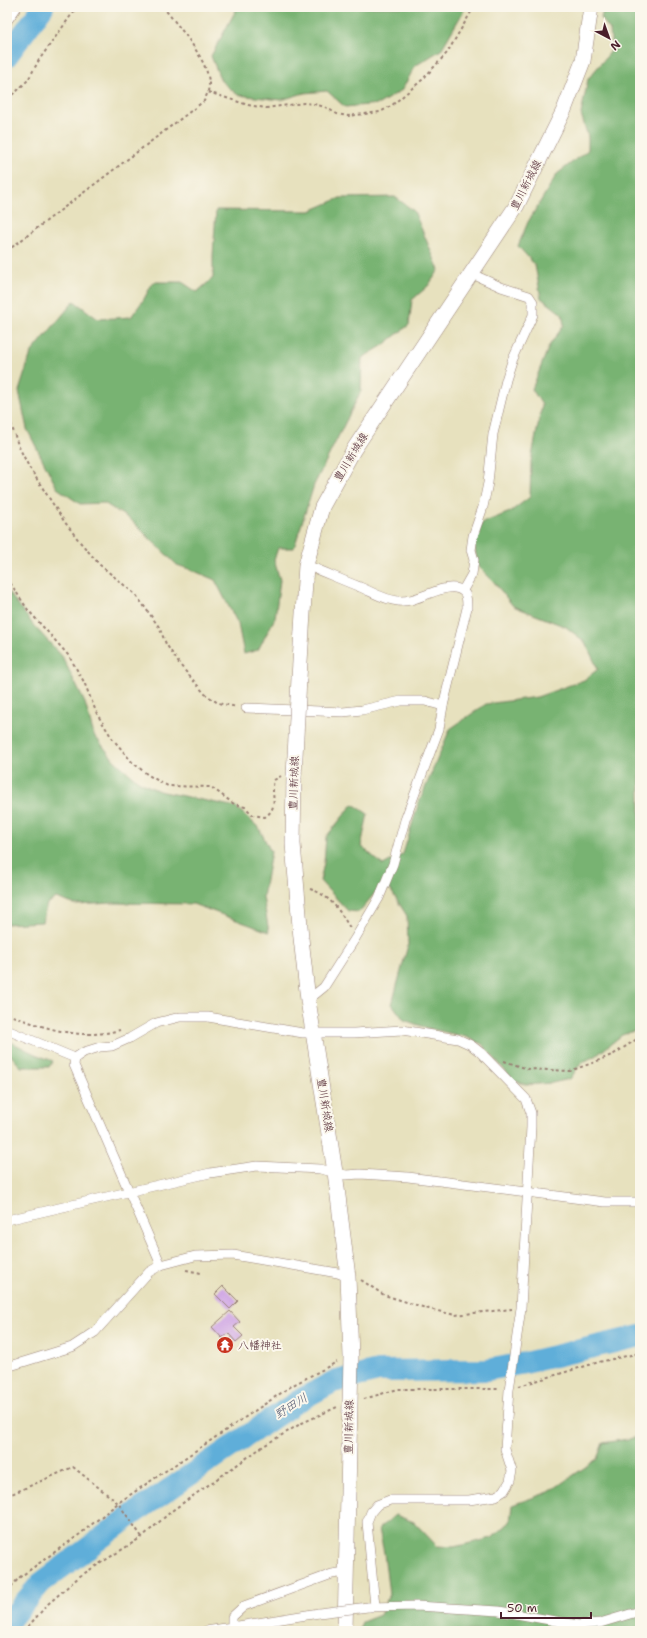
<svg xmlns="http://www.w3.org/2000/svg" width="647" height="1638" font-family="'Shantell Sans','Klee One',sans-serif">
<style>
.forest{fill:#78b372;stroke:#61694e}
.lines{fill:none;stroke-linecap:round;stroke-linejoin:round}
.river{stroke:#5eaed9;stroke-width:22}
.building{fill:#cca0e4}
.minor-casing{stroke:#988074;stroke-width:10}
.primary-casing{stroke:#988074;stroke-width:16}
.path{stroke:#988074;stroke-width:2;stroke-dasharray:3 3;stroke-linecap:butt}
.minor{stroke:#fff;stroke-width:9}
.primary{stroke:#fff;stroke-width:15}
.minor-bridge-casing{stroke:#988074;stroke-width:10;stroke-linecap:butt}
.primary-bridge-casing{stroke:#988074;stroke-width:16;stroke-linecap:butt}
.minor-bridge{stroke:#fff;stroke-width:9}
.primary-bridge{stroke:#fff;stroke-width:15}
.labels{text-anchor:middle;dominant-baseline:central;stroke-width:4;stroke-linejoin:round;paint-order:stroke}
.street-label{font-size:11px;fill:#4a1f2b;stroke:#fbf7ec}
.poi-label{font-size:11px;fill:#4a1f2b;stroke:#fbf7ec;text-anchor:start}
.water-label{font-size:12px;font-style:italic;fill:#525871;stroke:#fbf7ec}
</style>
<rect width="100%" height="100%" fill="#fbf7ec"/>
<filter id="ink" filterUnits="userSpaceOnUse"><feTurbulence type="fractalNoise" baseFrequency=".025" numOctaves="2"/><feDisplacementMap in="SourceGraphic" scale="8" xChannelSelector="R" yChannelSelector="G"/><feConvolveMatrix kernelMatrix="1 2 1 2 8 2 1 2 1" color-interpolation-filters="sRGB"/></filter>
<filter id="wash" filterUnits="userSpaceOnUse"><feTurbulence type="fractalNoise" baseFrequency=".012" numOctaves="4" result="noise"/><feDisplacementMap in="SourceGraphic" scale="16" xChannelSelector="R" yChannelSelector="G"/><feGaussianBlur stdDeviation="0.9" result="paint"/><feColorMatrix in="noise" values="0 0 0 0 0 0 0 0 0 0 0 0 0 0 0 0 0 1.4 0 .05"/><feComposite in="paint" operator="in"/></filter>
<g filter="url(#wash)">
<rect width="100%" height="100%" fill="#e7e1be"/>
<g class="forest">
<polygon points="236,7 466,7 441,50 415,66 402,90 379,104 345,107 327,91 304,93 281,100 238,95 221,81 211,56 236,10"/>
<polygon points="604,7 640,7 640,1029 622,1035 597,1055 581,1063 570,1079 552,1083 526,1085 513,1080 482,1044 466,1037 427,1028 404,1020 392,1004 408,945 407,916 390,889 375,893 359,912 348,911 320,881 324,863 326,837 353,804 368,814 361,846 383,865 403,854 418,805 450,729 486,704 537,697 584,680 598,669 585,642 566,627 513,606 494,582 478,566 474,543 482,523 510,512 530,497 531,461 542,405 532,389 549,346 564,325 562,314 541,298 535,265 518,246 528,222 557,174 588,150 588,137 581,114 588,79 612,50 610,30 601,18"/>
<polygon points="395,197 414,211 439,270 428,286 412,300 409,325 382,346 362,358 361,391 314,485 294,548 278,548 274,560 280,580 275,618 258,650 244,654 238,624 215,580 192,570 177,565 131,520 104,503 80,504 57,488 27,429 19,391 31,353 74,301 98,319 131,317 144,299 153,282 182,282 197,292 213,278 213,256 216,210 310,211 340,198"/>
<polygon points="7,590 34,626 62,656 85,703 94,735 114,760 138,781 159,791 236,807 259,828 271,852 263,897 269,932 193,904 112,903 76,905 56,898 47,904 42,922 7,924"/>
<polygon points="7,1040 35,1054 53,1061 49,1067 21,1067 7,1051"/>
<polygon points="640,1437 640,1631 358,1631 362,1622 380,1615 389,1595 384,1553 379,1529 395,1515 414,1522 437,1546 454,1547 492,1538 510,1522 512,1505 549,1492 597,1459 603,1443"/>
</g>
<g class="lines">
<g class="river">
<polyline points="7,56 43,7"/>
<polyline points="7,1625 12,1617 41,1583 136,1512 298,1401 333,1382 378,1371 487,1370 525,1363 640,1336"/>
</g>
</g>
<g id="blocks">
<g class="building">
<polygon points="223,1286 238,1301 230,1309 215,1294"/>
<polygon points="230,1311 240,1322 234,1327 243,1336 236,1342 228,1333 222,1338 212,1327"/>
</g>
</g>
</g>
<g filter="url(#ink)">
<use href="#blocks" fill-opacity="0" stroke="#988074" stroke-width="1"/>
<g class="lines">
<g class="minor-casing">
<g id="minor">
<polyline points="7,21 17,7"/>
<path d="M306 565C324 572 342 580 360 587 372 592 385 600 398 601 417 603 439 585 455 588 467 590 467 597 467 608L443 706 439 729 405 820 393 864 379 898 356 937 324 987 308 1000"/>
<polyline points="463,590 472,574 474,560 471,550 473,536 483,507 488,483 493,434 506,380 512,361 533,315 533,302 529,296 501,287 472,274"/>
<polyline points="246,708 343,712 362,710 401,701 425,701 443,706"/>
<polyline points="7,1030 75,1058 74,1065 161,1265 149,1272 95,1332 72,1347 7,1367"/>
<polyline points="75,1058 84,1052 100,1047 112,1046 130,1038 156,1023 180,1017 208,1017 303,1033 354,1033 402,1030 458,1039 471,1045 480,1052 526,1099 531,1113 531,1127 521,1308 509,1390 505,1449 512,1471 510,1481 504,1491 496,1496 469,1500 390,1500 377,1505 371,1512 367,1522 375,1606"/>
<polyline points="7,1220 210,1173 257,1166 320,1169 346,1175 360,1174 408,1177 605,1202 640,1202"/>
<polyline points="161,1265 195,1256 233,1255 338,1273 348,1277"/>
<polyline points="369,1607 417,1606 499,1611 578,1625 600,1623 640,1611"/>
<polyline points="232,1627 319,1613"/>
<polyline points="206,1631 232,1627 232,1617 244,1606 332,1574 346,1572"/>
</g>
</g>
<g class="primary-casing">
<g id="primary">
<polyline points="299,678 306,565 322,507 354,449 517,205 564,110 583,61 591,7"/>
<polyline points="294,776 293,844 301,938 308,1000 335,1172 348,1277 351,1357 345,1631"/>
</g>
</g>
<g class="path">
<polyline points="208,92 248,105 266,108 304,103 314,104 325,107 337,114 348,116 380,112 391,106 422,80 447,53 474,7"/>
<polyline points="7,98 17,91 28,80 39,60 77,7"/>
<path d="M7 251 204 101C207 95 209 90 209 83 208 59 178 26 163 7"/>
<polyline points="7,412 18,445 29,467 64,521 80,542 100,565 136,595 159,627 166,644 180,665 205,694 218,703 237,707"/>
<path d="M7 578 28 610 69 656 84 682 97 714 112 738 132 762 148 775 168 786 211 787 234 804 245 807 253 815 265 817C280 806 270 796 274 780L281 776"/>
<path d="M310 889C331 896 339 910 350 928"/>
<path d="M7 1014C45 1028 79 1041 120 1030"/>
<polyline points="504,1061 528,1069 570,1071 595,1062 614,1054 640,1037"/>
<polyline points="186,1270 201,1273"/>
<polyline points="361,1280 384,1295 429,1309 455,1315 512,1309"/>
<polyline points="519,1386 599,1362 640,1353"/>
<polyline points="364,1399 398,1389 500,1389"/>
<polyline points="7,1496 73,1467 118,1503 142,1537"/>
<polyline points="7,1591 20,1577 80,1534 118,1503 293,1385 337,1362"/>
<polyline points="24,1631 48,1604 80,1576 142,1537 173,1510 265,1445 302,1423 337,1407"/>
</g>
<use href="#minor" class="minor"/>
<use href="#primary" class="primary"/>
<g class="minor-bridge-casing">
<polyline id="minor-bridge" points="319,1613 368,1607"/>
</g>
<g class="primary-bridge-casing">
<polyline id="primary-bridge" points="294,776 299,678"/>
</g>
<use href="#minor-bridge" class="minor-bridge"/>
<use href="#primary-bridge" class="primary-bridge"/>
</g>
</g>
<defs>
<g id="temple-disc" transform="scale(0.9)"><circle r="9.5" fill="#c8321e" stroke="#fbf7ec"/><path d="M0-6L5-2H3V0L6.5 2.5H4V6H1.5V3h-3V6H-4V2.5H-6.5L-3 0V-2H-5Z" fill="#fff"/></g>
</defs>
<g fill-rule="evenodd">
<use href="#temple-disc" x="225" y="1345"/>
</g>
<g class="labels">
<g class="street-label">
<text transform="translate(526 185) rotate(-63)">豊川新城線</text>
<text transform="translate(351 457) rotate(-59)">豊川新城線</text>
<text transform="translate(294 783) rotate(-88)">豊川新城線</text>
<text transform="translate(325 1105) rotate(81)">豊川新城線</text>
<text transform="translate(349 1427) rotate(-89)">豊川新城線</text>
</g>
<g class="poi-label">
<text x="238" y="1345">八幡神社</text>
</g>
<g class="water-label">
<text transform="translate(291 1406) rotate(-32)">野田川</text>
</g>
</g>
<rect width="647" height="1638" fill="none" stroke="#fbf7ec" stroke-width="24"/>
<g transform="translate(609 38) rotate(139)" stroke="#fbf7ec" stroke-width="3" paint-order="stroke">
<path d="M0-3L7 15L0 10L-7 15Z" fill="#4a1f2b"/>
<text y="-6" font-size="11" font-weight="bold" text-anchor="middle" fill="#4a1f2b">N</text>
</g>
<path d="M501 1612v6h90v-6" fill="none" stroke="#4a1f2b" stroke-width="2"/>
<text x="507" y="1612" font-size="12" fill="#4a1f2b" stroke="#fbf7ec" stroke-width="3" paint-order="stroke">50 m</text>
</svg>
